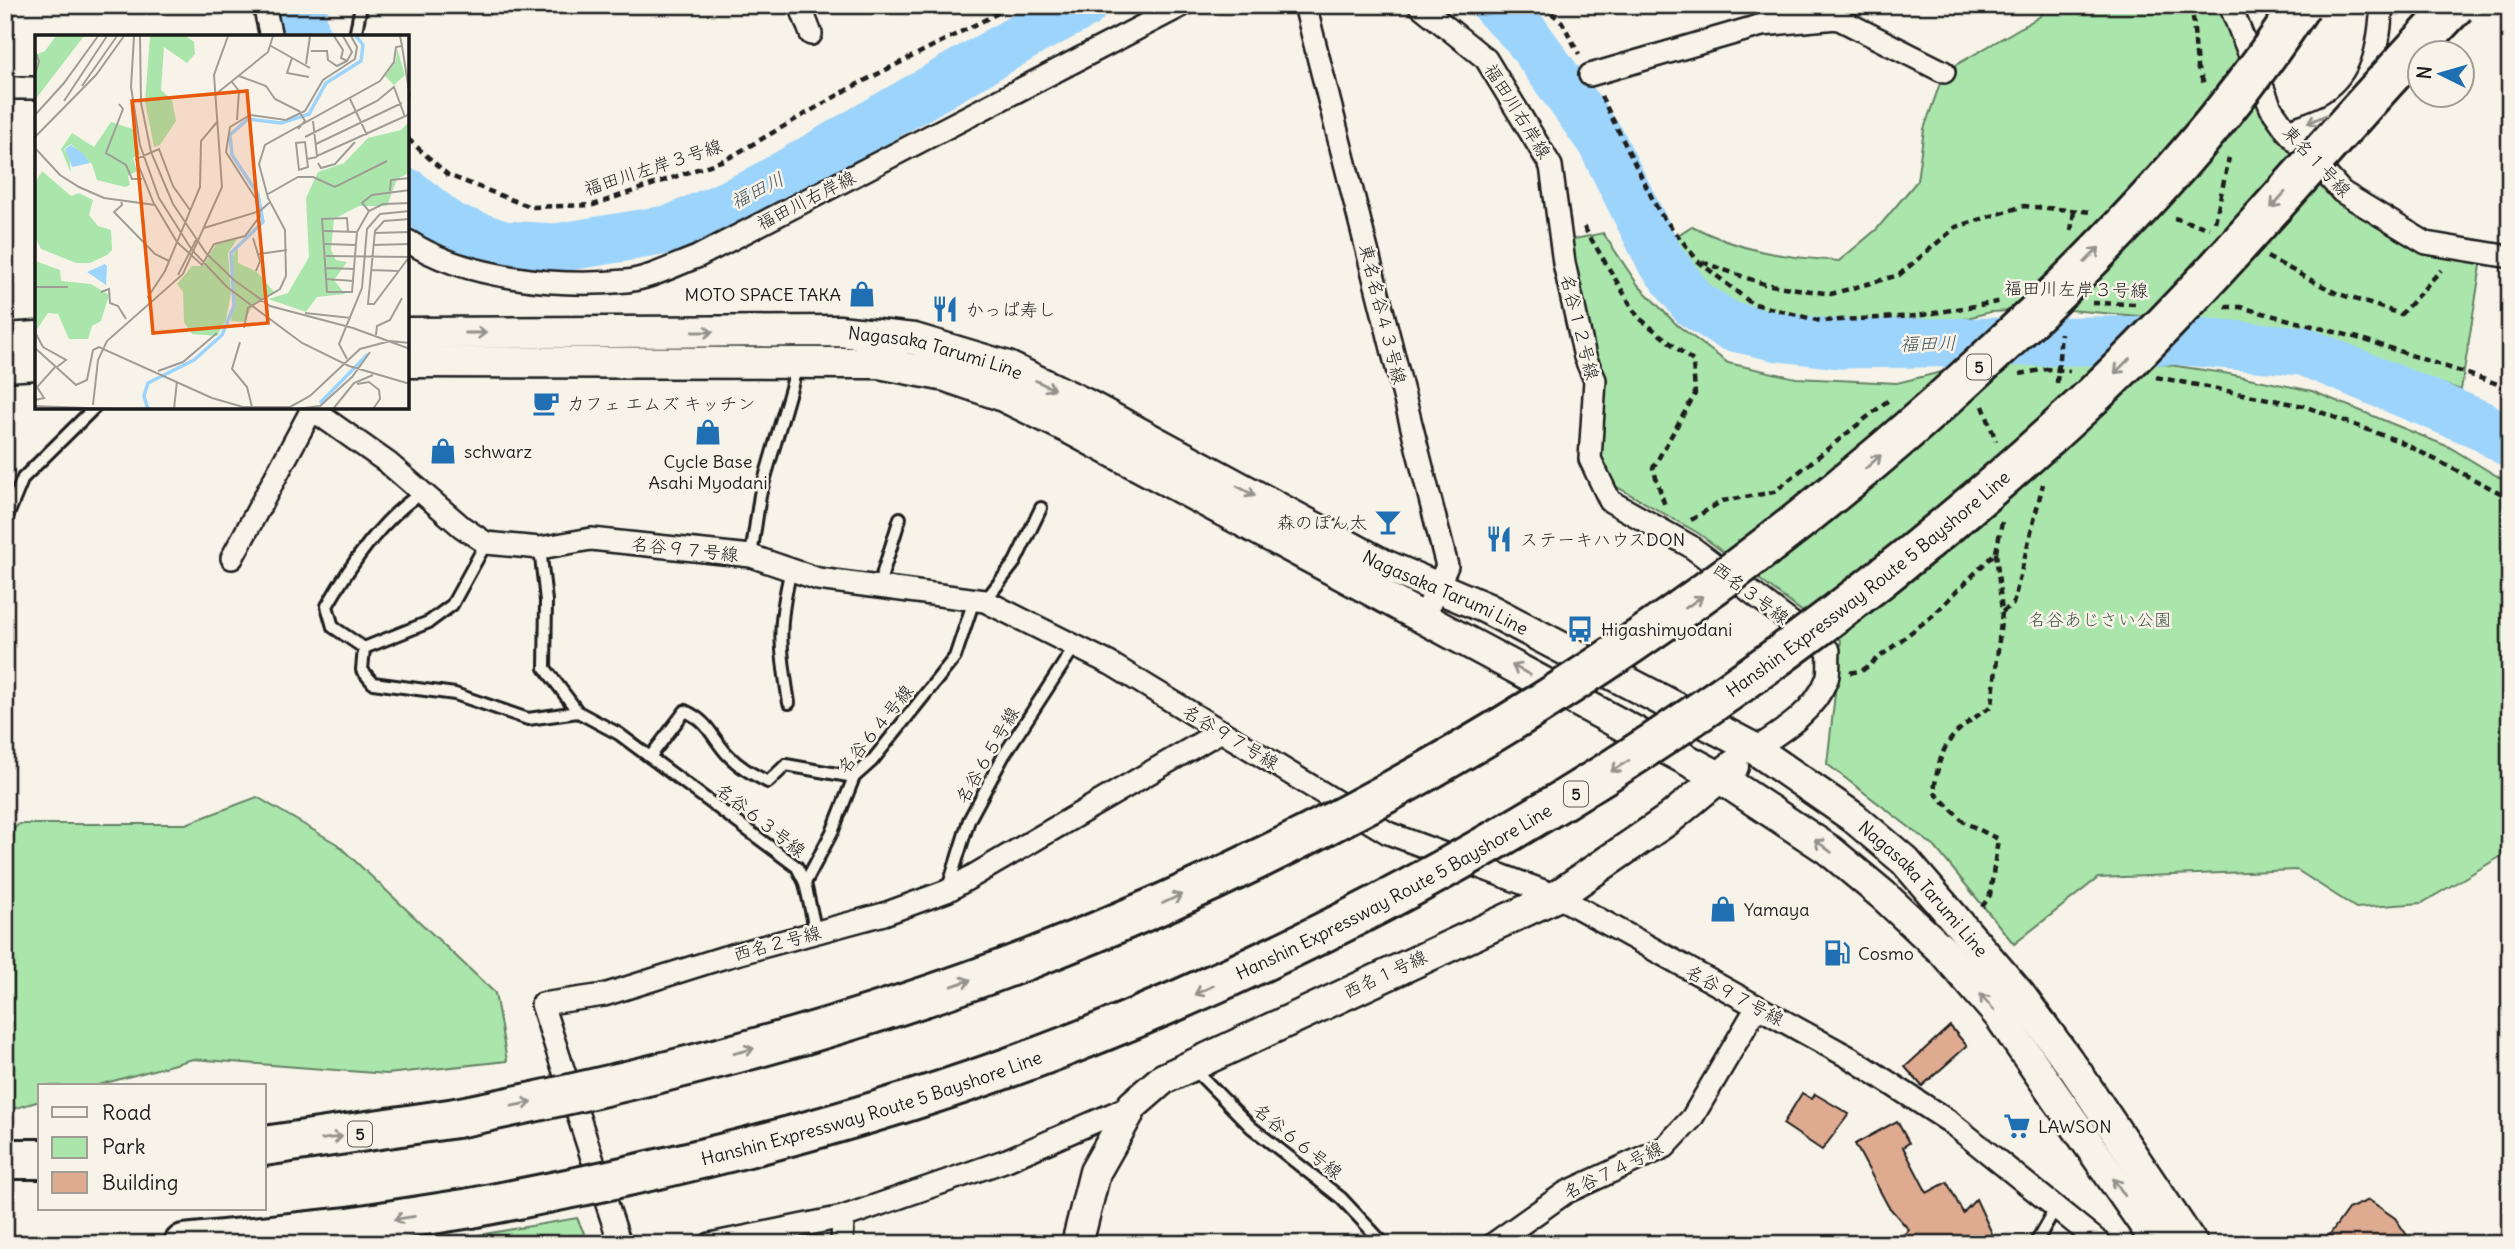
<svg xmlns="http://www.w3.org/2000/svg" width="2515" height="1249" font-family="Delius,'Klee One',sans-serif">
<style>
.green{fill:#aae6ac;stroke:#638164;stroke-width:2}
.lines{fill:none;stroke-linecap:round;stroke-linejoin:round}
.river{stroke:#9dd4fc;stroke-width:49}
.building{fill:#deab91;stroke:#1c1c1c;stroke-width:2}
.lane-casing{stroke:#1c1c1c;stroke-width:16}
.street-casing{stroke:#1c1c1c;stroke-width:26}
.secondary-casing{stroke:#1c1c1c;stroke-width:35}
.highway-casing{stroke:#1c1c1c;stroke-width:44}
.path{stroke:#1c1c1c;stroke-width:4.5;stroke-dasharray:7 5;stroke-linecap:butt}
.lane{stroke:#f7f3e8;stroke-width:10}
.street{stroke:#f7f3e8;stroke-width:21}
.secondary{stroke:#f7f3e8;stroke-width:30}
.highway{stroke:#f7f3e8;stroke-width:38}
.highway-bridge-casing{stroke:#1c1c1c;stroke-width:44;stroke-linecap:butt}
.path-bridge{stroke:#1c1c1c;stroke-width:4.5;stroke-dasharray:7 5;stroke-linecap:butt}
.highway-bridge{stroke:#f7f3e8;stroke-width:38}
.oneway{stroke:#94928c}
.labels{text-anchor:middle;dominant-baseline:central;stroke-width:5;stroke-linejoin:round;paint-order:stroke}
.shield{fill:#f7f3e8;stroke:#5e5c59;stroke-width:2}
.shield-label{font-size:16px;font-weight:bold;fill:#1c1c1c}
.street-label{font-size:18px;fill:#1c1c1c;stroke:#f7f3e8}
.poi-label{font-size:18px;fill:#1c1c1c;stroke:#f7f3e8;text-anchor:start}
.park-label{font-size:18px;fill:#475947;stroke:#f7f3e8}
.water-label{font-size:19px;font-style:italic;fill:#43535f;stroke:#f7f3e8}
.inset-river{fill:none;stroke:#9dd4fc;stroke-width:3.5}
.inset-road{fill:none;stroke:#9f9d96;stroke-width:2}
.view{fill:#e8590c;fill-opacity:0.15;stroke:#e8590c;stroke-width:3.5}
.inset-edge{fill:none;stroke:#1c1c1c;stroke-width:3.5}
</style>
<rect width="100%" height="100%" fill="#f7f3e8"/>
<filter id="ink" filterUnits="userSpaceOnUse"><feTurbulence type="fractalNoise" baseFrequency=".0143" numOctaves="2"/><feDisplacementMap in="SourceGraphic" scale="14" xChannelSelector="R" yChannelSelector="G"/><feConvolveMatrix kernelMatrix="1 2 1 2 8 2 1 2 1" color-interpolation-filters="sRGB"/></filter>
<g filter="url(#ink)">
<g class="green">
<path d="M2050 5H2230L2271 108 2342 192 2426 243 2483 253 2461 390 2278 332 2230 324 2058 309 1990 312 1941 325 1851 330 1783 327 1738 312 1664 244 1692 226C1742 252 1783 257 1839 261L1877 229 1917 181 1924 129 1944 72 2039 17Z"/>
<polygon points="1603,233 1638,285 1677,325 1728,363 1796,378 1897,383 1978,363 2072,357 2163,364 2224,373 2312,391 2449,447 2510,484 2510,851 2422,903 2356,908 2297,870 2098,878 2014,944 1935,847 1827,764 1841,641 1698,533 1612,484 1601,460 1601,379 1572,262 1570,240"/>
<polygon points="257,797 337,844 495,993 507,1061 387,1074 193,1059 95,1086 40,1086 40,1101 16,1108 5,1107 5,837 19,824 186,824"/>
<polygon points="577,1218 589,1244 426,1244"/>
</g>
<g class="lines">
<g class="river">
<polyline points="304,5 302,18 306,37"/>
<polyline points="1496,5 1526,35 1601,141 1660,259 1694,304 1729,326 1779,337 1839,344 2173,340 2303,351 2481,425 2510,443"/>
<polyline points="408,193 450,227 503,245 556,248 673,229 752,194 1033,31 1083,5"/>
</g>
</g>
<g class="building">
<polygon points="1950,1026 1967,1046 1922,1086 1905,1067"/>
<polygon points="1802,1093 1812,1099 1815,1094 1849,1114 1822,1150 1783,1124"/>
<polygon points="1897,1121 1909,1143 1903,1147 1927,1193 1947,1182 1963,1213 1976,1199 1997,1244 1892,1244 1909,1230 1888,1206 1855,1144"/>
<polygon points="2369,1200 2395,1218 2413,1244 2323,1244 2348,1209"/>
</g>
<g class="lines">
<g class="lane-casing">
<g id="lane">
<polyline points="355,37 361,5"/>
<polyline points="5,522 23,478 94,408"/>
<polyline points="540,548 546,601 545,668 578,712 619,734 797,867 805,883 816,933"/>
<polyline points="751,556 760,495 793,381 793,364"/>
<polyline points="878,588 900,518"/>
<polyline points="985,601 1015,562 1041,508"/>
<polyline points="364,648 362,670 373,683 455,694 528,719 578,712"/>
<path d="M364 648 333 627 327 606C351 564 382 518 423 492"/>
<polyline points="364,648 429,622 452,605 486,543"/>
<path d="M789 703C780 647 777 626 791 570"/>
<path d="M650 757 685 711C709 722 711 736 727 754 739 767 752 774 768 782L786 765 854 777"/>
<polyline points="805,883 833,830 854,777 872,761 955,657 974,600"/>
<polyline points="948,888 969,820 1004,755 1075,646"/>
<polyline points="1193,1068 1251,1127 1341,1198 1384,1244"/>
<polyline points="2035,1244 2055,1209"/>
</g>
</g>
<g class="street-casing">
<g id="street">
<polyline points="264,5 271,37"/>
<polyline points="800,5 811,34"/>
<polyline points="1305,5 1447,566 1423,619"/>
<path d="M1419 5 1486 59 1551 166 1564 263 1585 357 1595 380 1590 459 1610 501 1690 546 1829 651C1828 660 1830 672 1827 679 1814 712 1783 731 1755 749"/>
<polyline points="2230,5 2271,108 2287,131 2342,192 2426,243 2510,257"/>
<polyline points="1590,75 1762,25 1837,18 1944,72"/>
<polyline points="5,88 37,88"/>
<path d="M2287 131C2303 125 2323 120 2337 110 2374 85 2379 46 2382 5"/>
<path d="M408 241C464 278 560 288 626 281 649 279 675 265 697 257L1183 5"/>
<polyline points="310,408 388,463 462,527 486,543 540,548 591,539 751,556 818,579 985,601 1111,664 1388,833 1557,896 1854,1060 1950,1122 2101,1244"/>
<polyline points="232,558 311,411"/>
<polyline points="620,1244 542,1004 604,995 725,957 884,914 947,891 1221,731"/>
<polyline points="710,1244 843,1217 1007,1160 1133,1105"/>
<polyline points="842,1244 843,1217"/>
<polyline points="1493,1244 1565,1193 1665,1147 1692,1118 1757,1007"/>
</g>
</g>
<g class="secondary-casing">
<g id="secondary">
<path id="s1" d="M408 333 839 331 914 339 1008 367 1085 404 1382 564 1486 608 1755 749 1853 817 1905 861 2020 995 2075 1070 2192 1244"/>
<polyline points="5,339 37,337"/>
<polyline points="408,362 879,363 946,376 1001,395 1071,429 1719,777 1829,850 1883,895 1943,951 1999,1015 2158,1244"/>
<polyline points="5,366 37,364"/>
<polyline points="1077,1244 1095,1172 1133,1105 1163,1079 1557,896 1669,819 1733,766"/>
</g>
</g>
<g class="highway-casing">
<g id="highway">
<polyline points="264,1146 456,1118"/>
<polyline points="5,1159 40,1159"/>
<polyline points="184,1244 349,1227 471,1208"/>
</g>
</g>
<g class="path">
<polyline points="1542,5 1562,22 1579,54"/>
<polyline points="2192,5 2197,67 2205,86"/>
<polyline points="1601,96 1659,212 1698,261 1751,303 1820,321 1917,316 2003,301"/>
<polyline points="408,139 448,175 530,207 593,205 727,159 852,87 1014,5"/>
<polyline points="2174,218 2209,228"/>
<polyline points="2215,222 2229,158"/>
<polyline points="1584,227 1638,317 1693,361 1695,394 1653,468 1665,506"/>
<polyline points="2071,231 2074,211"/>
<polyline points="2267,257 2336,293 2401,314 2441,270"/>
<polyline points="1702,262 1764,284 1831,294 1899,275 1956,227 2024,206 2092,212"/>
<polyline points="2092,303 2140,304"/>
<polyline points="2225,307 2240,307 2362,339 2510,388"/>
<polyline points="2020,374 2046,369 2070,371"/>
<polyline points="2156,377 2304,406 2401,442 2510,498"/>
<polyline points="1983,406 1996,441"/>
<polyline points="1691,520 1722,501 1774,492 1891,398"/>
<polyline points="1996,552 2002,522"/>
<polyline points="1850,673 1863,670 1932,616 1996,552 2002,612 2013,604 2043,484"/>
<path d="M1982 907 1990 895 1998 839 1964 822 1934 792C1940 742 1951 733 1992 706L2002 612"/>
</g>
<use href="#lane" class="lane"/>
<use href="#street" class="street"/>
<use href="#secondary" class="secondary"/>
<use href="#highway" class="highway"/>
<g class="highway-bridge-casing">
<g id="highway-bridge">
<path d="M456 1118C651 1079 846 1030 1032 958 1390 818 1704 623 1985 361 2098 257 2218 134 2301 5"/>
<path id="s2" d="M471 1208C674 1170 876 1120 1069 1045 1445 898 1786 681 2082 406 2215 281 2330 137 2456 5"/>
</g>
</g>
<polyline class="path-bridge" points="2057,383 2061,333"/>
<use href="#highway-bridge" class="highway-bridge"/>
</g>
<defs><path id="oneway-shaft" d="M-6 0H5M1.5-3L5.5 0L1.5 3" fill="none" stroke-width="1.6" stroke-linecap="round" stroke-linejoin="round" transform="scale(1.75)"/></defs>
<g class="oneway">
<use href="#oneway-shaft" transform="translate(2317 119) rotate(157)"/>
<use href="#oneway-shaft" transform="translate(2278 200) rotate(132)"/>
<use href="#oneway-shaft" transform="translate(2092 255) rotate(-46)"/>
<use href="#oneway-shaft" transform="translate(703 332)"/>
<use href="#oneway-shaft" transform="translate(476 333)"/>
<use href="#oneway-shaft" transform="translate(2122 366) rotate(135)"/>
<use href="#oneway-shaft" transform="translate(1045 385) rotate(26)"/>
<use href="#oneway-shaft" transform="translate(1873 462) rotate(-41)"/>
<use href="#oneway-shaft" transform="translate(1246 491) rotate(28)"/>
<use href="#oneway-shaft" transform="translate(1694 602) rotate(-35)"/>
<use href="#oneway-shaft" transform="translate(1521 670) rotate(-152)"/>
<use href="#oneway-shaft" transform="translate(1620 766) rotate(148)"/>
<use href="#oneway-shaft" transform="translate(1823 846) rotate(-143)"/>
<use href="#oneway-shaft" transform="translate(1172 899) rotate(-25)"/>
<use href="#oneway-shaft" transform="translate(961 983) rotate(-19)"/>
<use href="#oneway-shaft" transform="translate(1204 990) rotate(155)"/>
<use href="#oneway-shaft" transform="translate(1987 1002) rotate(-131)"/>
<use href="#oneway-shaft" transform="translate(744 1051) rotate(-15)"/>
<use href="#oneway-shaft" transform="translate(522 1104) rotate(-11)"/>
<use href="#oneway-shaft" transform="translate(332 1138) rotate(-7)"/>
<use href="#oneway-shaft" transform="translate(2119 1187) rotate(-124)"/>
<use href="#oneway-shaft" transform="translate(404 1218) rotate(171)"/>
</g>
</g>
<defs>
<g id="shop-bare" transform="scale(2.1)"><path d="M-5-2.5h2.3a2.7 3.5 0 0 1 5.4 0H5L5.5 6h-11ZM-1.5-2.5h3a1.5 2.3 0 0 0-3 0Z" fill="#1f6fb2" stroke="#f7f3e8" stroke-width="2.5" paint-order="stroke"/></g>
<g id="restaurant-bare" transform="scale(2.1)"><path d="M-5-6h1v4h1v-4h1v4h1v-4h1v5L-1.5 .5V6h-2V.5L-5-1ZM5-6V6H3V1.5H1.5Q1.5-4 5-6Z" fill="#1f6fb2" stroke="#f7f3e8" stroke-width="2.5" paint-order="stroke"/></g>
<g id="cafe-bare" transform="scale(2.1)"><path d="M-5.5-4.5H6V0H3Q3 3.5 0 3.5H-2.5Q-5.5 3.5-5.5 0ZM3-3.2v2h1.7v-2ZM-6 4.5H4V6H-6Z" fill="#1f6fb2" stroke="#f7f3e8" stroke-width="2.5" paint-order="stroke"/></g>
<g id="bar-bare" transform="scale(2.1)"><path d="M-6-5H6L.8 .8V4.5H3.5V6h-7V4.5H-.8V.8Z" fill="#1f6fb2" stroke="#f7f3e8" stroke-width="2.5" paint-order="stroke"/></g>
<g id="bus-bare" transform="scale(2.1)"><path d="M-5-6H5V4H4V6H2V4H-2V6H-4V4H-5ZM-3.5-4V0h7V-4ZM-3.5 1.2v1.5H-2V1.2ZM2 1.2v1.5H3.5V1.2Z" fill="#1f6fb2" stroke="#f7f3e8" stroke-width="2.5" paint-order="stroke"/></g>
<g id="fuel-bare" transform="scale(2.1)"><path d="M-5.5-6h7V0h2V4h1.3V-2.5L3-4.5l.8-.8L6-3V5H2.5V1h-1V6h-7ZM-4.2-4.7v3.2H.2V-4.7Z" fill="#1f6fb2" stroke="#f7f3e8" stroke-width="2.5" paint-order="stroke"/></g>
<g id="supermarket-bare" transform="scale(2.1)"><path d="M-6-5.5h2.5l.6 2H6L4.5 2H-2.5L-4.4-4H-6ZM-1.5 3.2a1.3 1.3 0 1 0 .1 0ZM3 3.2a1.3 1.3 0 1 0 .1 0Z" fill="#1f6fb2" stroke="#f7f3e8" stroke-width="2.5" paint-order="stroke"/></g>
</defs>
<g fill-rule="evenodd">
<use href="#shop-bare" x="862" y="294"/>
<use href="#restaurant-bare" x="945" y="309"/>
<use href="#cafe-bare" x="546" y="403"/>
<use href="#shop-bare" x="708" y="432"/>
<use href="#shop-bare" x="443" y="451"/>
<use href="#bar-bare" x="1388" y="522"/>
<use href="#restaurant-bare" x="1499" y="539"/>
<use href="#bus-bare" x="1580" y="629"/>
<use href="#shop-bare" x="1723" y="909"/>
<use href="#fuel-bare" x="1837" y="953"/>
<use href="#supermarket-bare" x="2017" y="1126"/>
</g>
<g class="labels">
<g class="shield">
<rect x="1967" y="354.5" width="24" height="25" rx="5"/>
<rect x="1564" y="781.5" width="24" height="25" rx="5"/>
<rect x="348" y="1121.5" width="24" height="25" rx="5"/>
</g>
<g class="shield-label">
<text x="1979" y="367">5</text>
<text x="1576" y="794">5</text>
<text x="360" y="1134">5</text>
</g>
<g class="street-label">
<text transform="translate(1518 111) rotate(58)">福田川右岸線</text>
<text transform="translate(2317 161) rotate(47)">東名１号線</text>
<text transform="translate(653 167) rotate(-18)">福田川左岸３号線</text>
<text transform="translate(806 200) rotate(-27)">福田川右岸線</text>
<text transform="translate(2076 289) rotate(1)">福田川左岸３号線</text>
<text transform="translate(1383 314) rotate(76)">東名名谷４３号線</text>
<text transform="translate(1580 327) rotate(76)">名谷１２号線</text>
<text stroke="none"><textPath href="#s1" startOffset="530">Nagasaka Tarumi Line</textPath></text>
<text transform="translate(685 549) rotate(6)">名谷９７号線</text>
<text stroke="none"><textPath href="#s2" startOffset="1547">Hanshin Expressway Route 5 Bayshore Line</textPath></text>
<text stroke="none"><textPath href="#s1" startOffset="1097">Nagasaka Tarumi Line</textPath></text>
<text transform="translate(1751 593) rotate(37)">西名３号線</text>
<text transform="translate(875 729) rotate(-51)">名谷６４号線</text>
<text transform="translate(1231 737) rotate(31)">名谷９７号線</text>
<text transform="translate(987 755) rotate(-60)">名谷６５号線</text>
<text transform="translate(761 820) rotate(38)">名谷６３号線</text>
<text stroke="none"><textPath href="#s1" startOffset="1664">Nagasaka Tarumi Line</textPath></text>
<text stroke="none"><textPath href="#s2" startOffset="980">Hanshin Expressway Route 5 Bayshore Line</textPath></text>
<text transform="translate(777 943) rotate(-15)">西名２号線</text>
<text transform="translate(1385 974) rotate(-25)">西名１号線</text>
<text transform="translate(1735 995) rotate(28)">名谷９７号線</text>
<text stroke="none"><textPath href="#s2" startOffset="413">Hanshin Expressway Route 5 Bayshore Line</textPath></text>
<text transform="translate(1298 1141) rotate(39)">名谷６６号線</text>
<text transform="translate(1613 1170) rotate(-26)">名谷７４号線</text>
</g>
<g class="poi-label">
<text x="841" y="294" text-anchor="end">MOTO SPACE TAKA</text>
<text x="966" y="309">かっぱ寿し</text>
<text x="567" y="403">カフェ エムズ キッチン</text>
<text x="464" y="451">schwarz</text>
<text x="708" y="461" text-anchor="middle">Cycle Base<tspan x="708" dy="21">Asahi Myodani</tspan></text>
<text x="1367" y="522" text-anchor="end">森のぽん太</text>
<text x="1520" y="539">ステーキハウスDON</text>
<text x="1601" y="629">Higashimyodani</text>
<text x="1744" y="909">Yamaya</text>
<text x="1858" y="953">Cosmo</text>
<text x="2038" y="1126">LAWSON</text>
</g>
<g class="park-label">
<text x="2100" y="619">名谷あじさい公園</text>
</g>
<g class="water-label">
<text transform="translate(757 190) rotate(-27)">福田川</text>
<text transform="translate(1928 343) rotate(-1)">福田川</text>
</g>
</g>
<g transform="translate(35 35)">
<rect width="374" height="374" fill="#f7f3e8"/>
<path d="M21 1H49L0 65V20L10 16ZM115 1H151L159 7 160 19 152 28 129 12 126 55 137 65 141 86 125 110 119 112 110 67ZM362 13 370 40 359 50 350 41 361 26ZM76 87 98 94 105 119 98 123 102 136 93 141 95 150 90 152 62 145 57 129 36 109 29 114 34 122 36 138 26 114 37 98 59 112ZM374 87V138L362 144 352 171H324L299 184 296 215 301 225 312 227 299 245 310 259 282 262 271 277 233 264 253 258 274 222 271 163 283 137 309 128 333 103 366 95ZM7 136 36 161 44 158 58 165 54 180 63 191 76 195 77 215 72 220 55 228H41L6 214 1 204 0 148ZM203 203 193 218 196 258 191 285 182 301 157 299 149 287 148 257 142 249 157 231H168L181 209ZM203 211V228L221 236 240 258 219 268 209 287 196 286 200 264 197 223ZM0 226 25 235 26 246 56 249 74 260 66 286 57 291 53 304H34L23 279 13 278 0 297Z" fill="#aae6ac"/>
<path d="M36 110 48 119 55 128 37 132 30 114ZM70 229 72 231 71 250 52 237Z" fill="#9dd4fc"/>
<path class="inset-river" d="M285 368 333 319M113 374 109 361 113 348 159 325 187 300 199 271 196 218 228 187 223 159 197 120 195 100 213 84 246 88 274 79 291 48 326 26 328 10 321 1"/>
<path class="inset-road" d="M99 1 96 52 105 110 124 163 157 215 192 252 267 308 314 331 375 349M105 1 106 68 116 117 138 169 171 218 199 245 235 271 318 293 375 314M299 1 308 15 306 23 312 26M236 11 275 33M367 11 375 62M0 16 4 26 0 40M276 16H292L293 25 302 31 312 26 317 17 308 1M257 23 252 38 274 42M271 29 275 1M204 41 231 51 240 64 264 76 270 86 263 94M197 47 204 56 202 85M47 51 82 1M181 59 233 17 238 1M315 64 332 100M29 66 72 1M84 69 88 74 71 118 91 130 97 144H107M0 80 29 48 63 1M278 86 282 121 375 79M0 102 61 40 89 1M270 102 342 66 359 52 370 82M281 109 367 68M0 113 25 140 44 152 69 163 120 170 142 207 167 230 179 209 210 201 225 181 221 164 191 117 195 92 215 80 251 85 270 76 288 45 320 24 322 12 316 1M272 124 270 107 261 108 264 135 273 132 272 124 282 122M283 128 286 133 300 129 320 107M355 156 356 145 375 143M233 159 263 142H278L300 152 352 126M86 165 87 170 79 177 120 219 134 226M119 169 101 124 124 114 138 151 155 175M334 176 327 168 337 160 375 155M375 184 349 186 340 196 333 269H339L375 221M169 193 225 176 235 167M289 196 322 197M313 197 312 183 287 184 292 257H317L322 197 334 176 348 169 375 168M339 198 375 197M218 203 225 226 221 236M290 209 321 210M338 210 375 209M224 219 252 215M291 221 374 222M291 233 320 234M337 235 363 236M143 240 162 203M290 244 319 246M0 252H33M66 257 74 254 75 268 83 271 91 284M117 267 113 262 130 236 165 152 166 106 182 87M270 278 316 283M209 293 213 273 245 254 251 241 250 195 233 163 224 129 230 110 345 46 359 27 361 12 367 11 365 1M0 297 8 312 31 325 22 332M341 300 342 291 355 285 367 263M205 307 197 334 212 352 217 372M0 313 41 350 52 345 58 315 64 312 177 363M312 324 304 309 327 253 332 194 345 179 375 176M123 336 148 327 182 298M322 349 334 347 344 355 345 364 338 374M177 363 208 372H255L275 361 325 314 355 306 375 308M0 365 9 363 2 352 21 331M58 370 63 325 72 306 148 239 187 152 179 40 193 1M0 371 78 374M139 374 142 346M262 374 285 371 317 342 335 317M298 374 319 348 338 340"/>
<path class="view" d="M212 56 233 288 118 298 97 66Z"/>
<rect width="374" height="374" class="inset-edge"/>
</g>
<rect width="2515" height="1249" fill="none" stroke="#f7f3e8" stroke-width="28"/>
<rect x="14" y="14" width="2487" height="1221" fill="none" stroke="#1c1c1c" stroke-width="2.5" filter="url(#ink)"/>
<rect x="38" y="1084" width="228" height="126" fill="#f7f3e8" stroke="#9f9d96" stroke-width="2"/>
<rect x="52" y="1107" width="35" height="10" fill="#f7f3e8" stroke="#9f9d96" stroke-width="2"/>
<text x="102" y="1120" font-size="21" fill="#1c1c1c">Road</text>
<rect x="52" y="1137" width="35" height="21" fill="#aae6ac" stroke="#9f9d96" stroke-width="2"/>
<text x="102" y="1154" font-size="21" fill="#1c1c1c">Park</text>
<rect x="52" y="1172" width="35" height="21" fill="#deab91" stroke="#9f9d96" stroke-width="2"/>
<text x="102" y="1190" font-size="21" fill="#1c1c1c">Building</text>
<g transform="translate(2441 74) rotate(275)"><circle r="33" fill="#f7f3e8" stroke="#9f9d96" stroke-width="2"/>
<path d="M0-5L12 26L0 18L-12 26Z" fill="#1f6fb2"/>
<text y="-10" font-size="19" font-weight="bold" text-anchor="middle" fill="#1c1c1c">N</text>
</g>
</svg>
